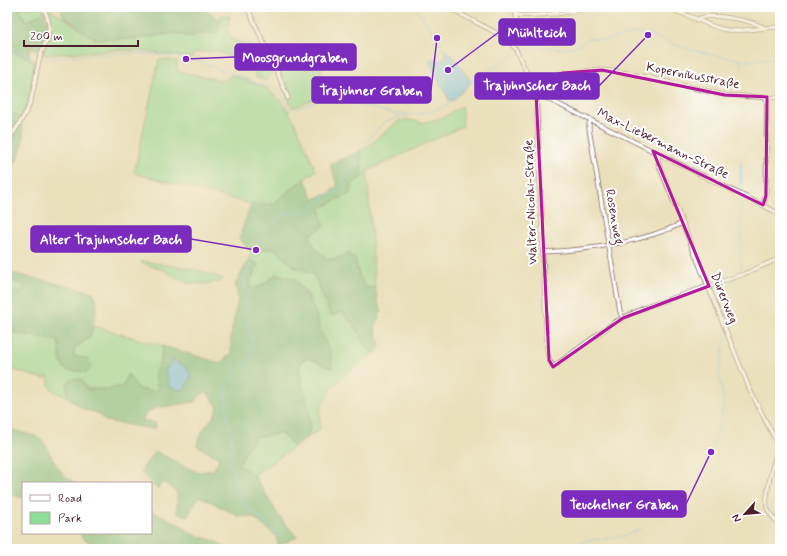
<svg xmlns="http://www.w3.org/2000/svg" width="787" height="556" font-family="Mynerve,sans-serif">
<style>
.green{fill:#8edc9a;stroke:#6c7e62}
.forest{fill:#72bc82;stroke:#5e6e56;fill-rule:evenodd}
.water{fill:#74c1ee;stroke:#5f708c}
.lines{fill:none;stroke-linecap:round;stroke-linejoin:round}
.stream{stroke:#74c1ee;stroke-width:1}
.street-casing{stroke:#82635e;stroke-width:5}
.street{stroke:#fff;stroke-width:3.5}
.marked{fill:none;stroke:#b5179e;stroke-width:3;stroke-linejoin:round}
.labels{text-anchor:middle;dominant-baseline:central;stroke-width:4;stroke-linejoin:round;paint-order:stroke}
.street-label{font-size:13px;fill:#4a1f2b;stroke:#fff}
.leader{fill:none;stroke:#7b2cbf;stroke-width:1.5}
.callout-dot{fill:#7b2cbf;stroke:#fff;stroke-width:1.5}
.callout{fill:#7b2cbf;stroke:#7b2cbf;stroke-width:1.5}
.callout-label{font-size:14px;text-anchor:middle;font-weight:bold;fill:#fff}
</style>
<rect width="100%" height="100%" fill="#fff"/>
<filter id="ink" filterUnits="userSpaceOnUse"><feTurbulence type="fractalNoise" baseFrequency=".025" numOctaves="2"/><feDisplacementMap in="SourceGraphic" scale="8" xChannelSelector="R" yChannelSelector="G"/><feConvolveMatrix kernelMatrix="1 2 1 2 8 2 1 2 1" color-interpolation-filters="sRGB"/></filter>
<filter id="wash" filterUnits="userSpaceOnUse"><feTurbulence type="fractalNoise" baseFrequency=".012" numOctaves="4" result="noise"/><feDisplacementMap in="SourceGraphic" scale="16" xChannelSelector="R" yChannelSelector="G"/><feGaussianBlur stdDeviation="0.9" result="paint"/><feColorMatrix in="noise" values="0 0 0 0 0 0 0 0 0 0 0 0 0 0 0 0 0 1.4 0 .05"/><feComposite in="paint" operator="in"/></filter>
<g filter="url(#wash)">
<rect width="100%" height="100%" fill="#ebe0bc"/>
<g class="green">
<polygon points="18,7 42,7 44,11 40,15 26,21"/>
<path d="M50 9 96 39H135L175 33 191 37 198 34 217 33 221 15 230 16 227 29 233 40 265 50 274 70 266 81 256 77 250 61 236 59 216 51 194 53 192 58 144 51 117 50 42 55C48 37 55 31 46 11Z"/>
<path d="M7 50 29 58 35 62C31 84 32 96 21 118L7 111Z"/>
<polygon points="270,55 322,62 321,75 340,99 324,95 292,108"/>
<path d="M159 59 177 61V71L224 81 231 75C243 80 257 83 268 90 292 105 305 146 316 171L305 178 273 204 265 205 251 204 134 173Z"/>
<polygon points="462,106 463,126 367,171 375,287 367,288 360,278 355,259 349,253 336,259 327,259 315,248 309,236 324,226 319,209 350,193 353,183 363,176 360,151 368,147 377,138 399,121 408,119 422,123 444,117"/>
<path d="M274 248 294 267 313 273 331 315 342 312 354 325 370 352H377C355 366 331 381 321 408 319 413 320 423 320 429L308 437 310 422 308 407 299 372 302 359H311L331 368 332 357 321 332 316 315 308 295 295 280 276 274 260 287 249 289 250 282 258 264 248 260 251 252 257 257 264 250Z"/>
<polygon points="141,261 187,268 201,271 223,279 222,281 205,284 188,283 179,280 164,270 141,263"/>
<polygon points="7,279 27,285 19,294 7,290"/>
<path d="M93 326 163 346C162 350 162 355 161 359 156 374 151 371 159 388L155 392 138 389 127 375 123 386 108 389H87L67 383V397C52 391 50 393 48 376L44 379 7 368V331L59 341 61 362 66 370 87 372 74 356V349L90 337Z"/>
<polygon points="281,433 294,447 254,475 237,466 254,437"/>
</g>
<g class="forest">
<path d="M7 7H18L26 21 40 15 44 11C51 29 48 32 41 49L39 51 30 48 29 58 7 50Z"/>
<polygon points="59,7 203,7 220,20 218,33 198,34 191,37 175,33 135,39 96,39 79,29 77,25 64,17"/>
<path d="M7 111 21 118C26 144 22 154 7 175Z"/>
<polygon points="360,151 363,176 353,183 351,193 320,208 324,226 309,236 315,248 327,259 336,259 349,253 355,259 360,278 367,288 375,287 378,303 382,310 375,328 380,345 377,352 370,352 354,325 342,312 331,316 313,273 294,267 274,248 264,250 257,257 251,252 239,238 251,204 265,205 273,204 305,178 313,199 328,194 338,186 330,164"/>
<path d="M248 260 258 264 250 282 249 288 260 287 276 274 295 279 307 295 316 315 321 332 332 357 331 368 311 359H302L299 372 308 407 310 422 308 437 294 447 281 433 254 437 238 465 254 475 279 516 297 537 278 546 276 536 253 517 238 516 199 496 188 516 177 513V492L163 482 157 489 140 472 155 451 196 472 214 470 219 458 197 446 201 433 215 414 218 407 207 392 201 394 194 402 156 408 148 412 141 420 156 423V427L153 429 105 421 98 413 84 410 68 397 67 383 72 379H81L87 389H108L123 386 128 374 138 389 155 392 159 388C151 371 156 374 161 359 162 355 162 350 163 346L220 363 231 353V335L238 298 235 283 237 282ZM171 365 184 389 181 390 168 385 169 380 165 371Z"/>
<polygon points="7,272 93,292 96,298 97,304 93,326 90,337 74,349 74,356 87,359 92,367 87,372 66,370 61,362 58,341 7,331 7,290 19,294 26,286 7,279"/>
<polygon points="7,428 35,436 44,442 56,465 64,475 75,483 23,483 23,498 7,493"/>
<polygon points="151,509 152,512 161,515 182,526 194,535 215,541 228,549 186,549 180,546 178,549 107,549 83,539 80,533 151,533"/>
</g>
<g class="water">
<polygon points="445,49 457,61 471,82 457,97 450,102 429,61 434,58 438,61 448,56 444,50"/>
<path d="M173 360C182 365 189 367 191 377L184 389 180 390 169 387 168 385 169 380 165 371Z"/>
</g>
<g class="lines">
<g class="stream">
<polyline points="415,7 437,38 447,57"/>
<polyline points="7,49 38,59"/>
<polyline points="521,50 533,46 560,49 568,48 579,45 589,38 604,40 637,33 648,35 687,49 718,56 749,61 768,58 780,61"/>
<path d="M43 59C97 54 147 48 200 62 209 64 217 69 226 72"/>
<polyline points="741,68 741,61"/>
<polyline points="230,73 279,91 282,95 290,111"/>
<polyline points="471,82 515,54"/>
<polyline points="296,109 327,97 395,114 402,113 406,114"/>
<path d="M356 167V154C366 145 375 128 386 122 405 111 431 117 448 104L450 99"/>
<polyline points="741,191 741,162"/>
<polyline points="741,198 741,269"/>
<polyline points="728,327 714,288 738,279"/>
<polyline points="725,333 725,342"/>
<path d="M242 368 252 359 251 351 254 347 247 322 249 309 246 298 250 293 244 284V280L264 230 284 214 308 211 328 194 343 189C344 186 342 182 344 179 346 175 352 174 355 171"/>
<polyline points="239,370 232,376 226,390 226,413 232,437 230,462 234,471 233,475 236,488 244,506 247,509 260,518 280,538"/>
<polyline points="723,406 723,398 719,373 724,346"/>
<polyline points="721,419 723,408"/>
<polyline points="703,471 715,441 721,423"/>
<path d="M770 501C770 510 774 514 780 521"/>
<polyline points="574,544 576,549"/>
<polyline points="561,549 584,541 624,536 641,529"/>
</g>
</g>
</g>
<g filter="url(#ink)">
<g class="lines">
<g class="street-casing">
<g id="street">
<polyline points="247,7 275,67 288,98"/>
<polyline points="447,7 508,39 516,50 536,92 547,351 549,360 553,367 615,322 629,315 646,307 744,274 780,258"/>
<polyline points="556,7 557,14"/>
<path d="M662 7C671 9 680 12 689 16 702 21 713 28 727 30 746 32 762 27 780 27"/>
<path d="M516 15C542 16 566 14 592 7"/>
<path d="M697 20C708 11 751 21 763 27"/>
<path d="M510 42C518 32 516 19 516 7"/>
<polyline points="531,81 563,73 602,70 628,73 725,95 780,98"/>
<polyline points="536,94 540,95 780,214"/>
<polyline points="591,120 589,124 589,129 620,312 623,318"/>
<path d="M7 143C14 131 22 121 28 108 35 92 35 74 40 57 47 35 55 31 43 7"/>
<polyline points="659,154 658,157 659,165 750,390 777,443 780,447"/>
<polyline points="763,205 766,196 767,97"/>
<path d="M543 252C590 250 640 243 683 223"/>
<path d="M780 448C773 457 765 497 767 507 769 514 775 520 780 525"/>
</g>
</g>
<use href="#street" class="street"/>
</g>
</g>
<path d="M0 0H787V556H0ZM602 70 725 95 767 97 766 196 763 205 653 151 709 286 623 318 553 367 549 360 536 92 531 81 563 73Z" fill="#ebe0bc" fill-opacity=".55" fill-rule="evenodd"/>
<path class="marked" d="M602 70 725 95 767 97 766 196 763 205 653 151 709 286 623 318 553 367 549 360 536 92 531 81 563 73Z"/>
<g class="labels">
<g class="street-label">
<text transform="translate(693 76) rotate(11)">Kopernikusstraße</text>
<text transform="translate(663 144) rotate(26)">Max-Liebermann-Straße</text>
<text transform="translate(531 202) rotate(-92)">Walter-Nicolai-Straße</text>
<text transform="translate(614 217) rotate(80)">Rosenweg</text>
<text transform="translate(724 298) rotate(68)">Dürerweg</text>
</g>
</g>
<path class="leader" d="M448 70L499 32M186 59L235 57M648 35L599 86M437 38L431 90M256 250L191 239M711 452L686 504"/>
<g class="callout-dot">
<circle cx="448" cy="70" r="4"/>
<circle cx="186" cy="59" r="4"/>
<circle cx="648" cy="35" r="4"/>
<circle cx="437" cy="38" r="4"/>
<circle cx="256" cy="250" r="4"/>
<circle cx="711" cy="452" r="4"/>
</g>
<g class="callout">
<rect x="499" y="19" width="76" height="26" rx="4"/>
<rect x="235" y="44" width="121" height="26" rx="4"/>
<rect x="475" y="73" width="124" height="26" rx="4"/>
<rect x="312" y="77" width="119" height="26" rx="4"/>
<rect x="31" y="226" width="160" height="26" rx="4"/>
<rect x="562" y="491" width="124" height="26" rx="4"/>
</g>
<g class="callout-label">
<text x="537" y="37">Mühlteich</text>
<text x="295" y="62">Moosgrundgraben</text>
<text x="537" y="90">Trajuhnscher Bach</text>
<text x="371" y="95">Trajuhner Graben</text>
<text x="111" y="244">Alter Trajuhnscher Bach</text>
<text x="624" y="509">Teuchelner Graben</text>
</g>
<rect width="787" height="556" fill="none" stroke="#fff" stroke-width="24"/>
<rect x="22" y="482" width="130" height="52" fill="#ffffff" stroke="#b7a5aa"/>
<rect x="30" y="495" width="20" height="6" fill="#ffffff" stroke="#b7a5aa"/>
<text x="58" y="502" font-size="12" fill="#4a1f2b">Road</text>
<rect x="30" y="512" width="20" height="12" fill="#8edc9a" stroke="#b7a5aa"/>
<text x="58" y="522" font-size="12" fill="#4a1f2b">Park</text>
<g transform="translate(745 514) rotate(243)" stroke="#ffffff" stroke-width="3" paint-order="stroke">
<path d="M0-3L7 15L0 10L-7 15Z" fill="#4a1f2b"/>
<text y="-6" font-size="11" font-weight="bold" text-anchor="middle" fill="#4a1f2b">N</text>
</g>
<path d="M24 40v6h114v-6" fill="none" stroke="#4a1f2b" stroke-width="2"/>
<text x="30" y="40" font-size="12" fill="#4a1f2b" stroke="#ffffff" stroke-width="3" paint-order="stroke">200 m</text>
</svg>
